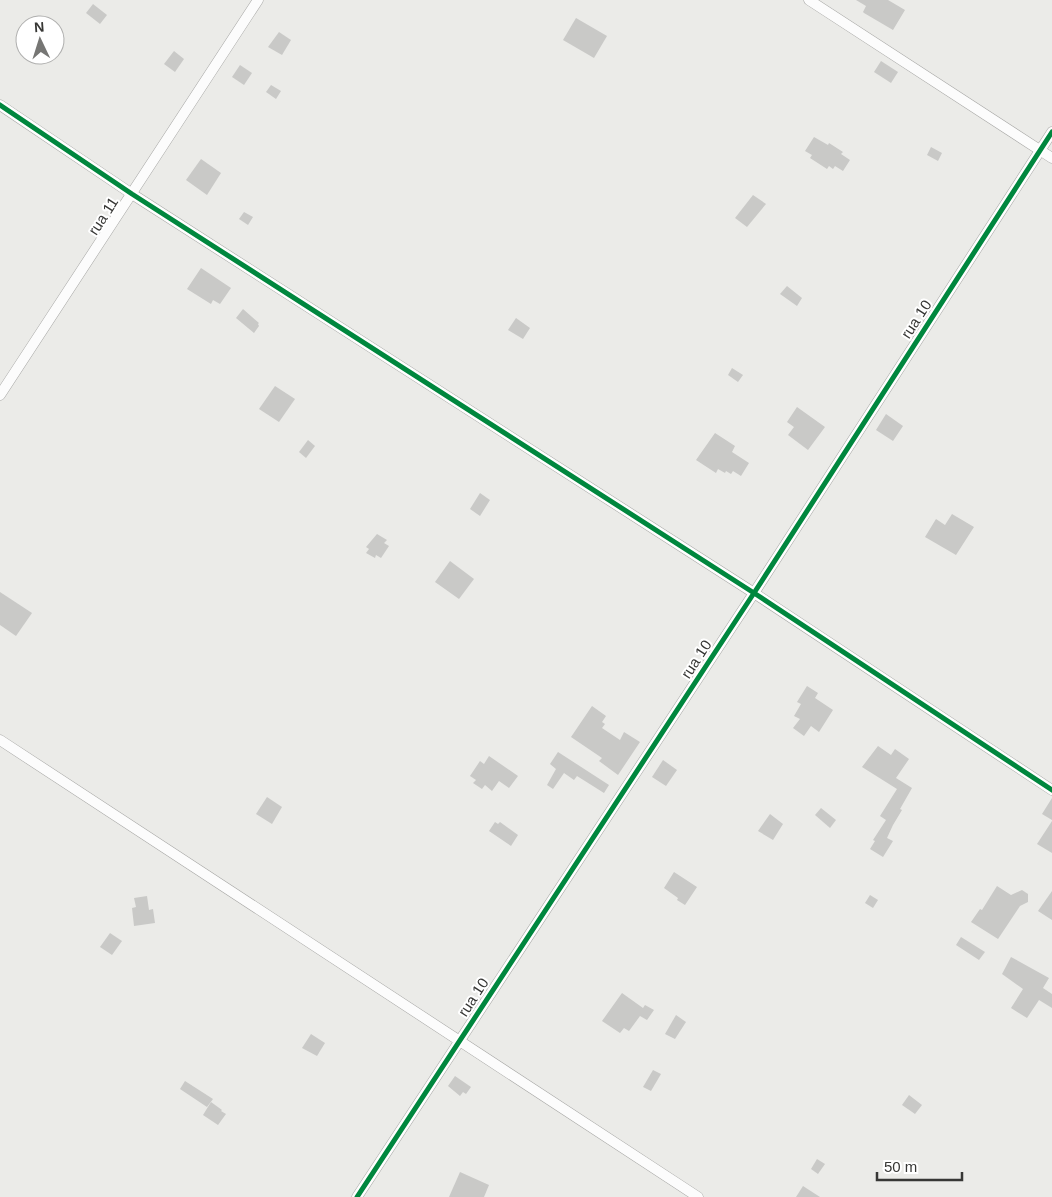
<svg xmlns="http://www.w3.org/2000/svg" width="1052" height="1197" font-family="Arial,sans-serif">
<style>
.building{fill:#c9c9c7}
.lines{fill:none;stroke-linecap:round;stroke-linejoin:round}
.street-casing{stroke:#a7a7a5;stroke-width:11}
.street{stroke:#fcfcfc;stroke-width:10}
.cycleway-casing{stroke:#fff;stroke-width:8}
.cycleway{stroke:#00873e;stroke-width:5}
.labels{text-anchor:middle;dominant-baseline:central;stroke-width:4;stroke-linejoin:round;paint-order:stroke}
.street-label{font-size:15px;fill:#373735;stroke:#fff}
</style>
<rect width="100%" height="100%" fill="#ebebe8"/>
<g class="building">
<polygon points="856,0 888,0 905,10 893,30 864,13 863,12 866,6"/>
<polygon points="93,4 107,15 100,24 86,13"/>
<polygon points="576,18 607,36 594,58 563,40"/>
<polygon points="279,32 291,40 282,55 268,47"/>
<polygon points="174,51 184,59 175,72 164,64"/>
<polygon points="881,61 898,72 891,83 874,72"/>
<polygon points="240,65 252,73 244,85 232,77"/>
<polygon points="271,85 281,91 276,99 266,92"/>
<polygon points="814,137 828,145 829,143 843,152 841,154 850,160 843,171 835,166 833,169 829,166 827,169 810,158 812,155 805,151"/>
<polygon points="931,147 942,153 938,161 927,155"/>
<polygon points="201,159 221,173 207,195 186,180"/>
<polygon points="753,195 766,204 747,227 735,218"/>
<polygon points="244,212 253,217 248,225 239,219"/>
<polygon points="201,268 231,288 220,304 213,300 211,304 187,289"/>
<polygon points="787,286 802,298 797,306 780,294"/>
<polygon points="243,309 259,323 258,324 259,326 254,333 236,318"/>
<polygon points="516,318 530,328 523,339 508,330"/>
<polygon points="732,368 743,375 738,382 728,375"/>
<polygon points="275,386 295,399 279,422 259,409"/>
<polygon points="797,407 825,427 808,450 788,435 794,427 787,422"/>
<polygon points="886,414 903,426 893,441 876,430"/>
<polygon points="715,433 735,446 732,452 749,463 741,476 733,471 731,474 726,471 725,473 718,469 716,473 696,460"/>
<polygon points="308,440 315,446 306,458 299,452"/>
<polygon points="480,493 490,500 480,516 470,509"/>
<polygon points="952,514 974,527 956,555 925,537 936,519 945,525"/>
<polygon points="377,534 387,540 384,543 389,546 381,558 376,555 375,558 366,553 369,549 366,547"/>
<polygon points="450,561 474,579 459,599 435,582"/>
<polygon points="0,592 32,613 16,636 0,625"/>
<polygon points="807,686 818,693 815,698 833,710 819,732 811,726 804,736 793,728 800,719 794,716 801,704 797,702"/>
<polygon points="592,706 606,716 602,722 605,724 602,728 620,740 624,732 640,742 618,775 599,761 602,758 571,737"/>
<polygon points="878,746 891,755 895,749 909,759 896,778 912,788 900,809 902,810 893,825 887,838 893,841 883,857 870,849 875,841 873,840 886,820 880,816 897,789 862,767"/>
<polygon points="558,752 609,785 604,793 577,776 574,780 564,773 553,789 547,785 556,769 550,764"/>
<polygon points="489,756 518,776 509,788 499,781 492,791 485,785 482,789 473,783 476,780 470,776 480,761 484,764"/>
<polygon points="663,760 677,770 666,786 652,777"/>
<polygon points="267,797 282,807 272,824 256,814"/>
<polygon points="1052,798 1052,820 1042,814"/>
<polygon points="821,808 836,820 830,828 815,815"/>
<polygon points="770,814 783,824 773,840 758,831"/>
<polygon points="1052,821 1052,853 1037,844"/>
<polygon points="495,822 498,824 500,822 518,835 511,846 489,831"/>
<polygon points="674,872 697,887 685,905 677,900 678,898 664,888"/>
<polygon points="997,886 1011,895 1022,890 1028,894 1028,902 1020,906 998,939 971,922 980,909 982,910"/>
<polygon points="1052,891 1052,920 1038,911"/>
<polygon points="870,895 878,900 873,908 865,903"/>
<polygon points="147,896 149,910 153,909 155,923 134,926 132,908 136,907 134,898"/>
<polygon points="110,933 122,941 112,955 100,947"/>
<polygon points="961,937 985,952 979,960 956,945"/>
<polygon points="1011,957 1049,978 1043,988 1052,994 1052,1008 1039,1000 1027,1018 1011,1008 1023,989 1002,974"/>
<polygon points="622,993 643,1008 645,1005 654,1010 647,1020 640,1016 629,1031 624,1028 620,1033 602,1021"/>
<polygon points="676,1015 686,1022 675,1039 665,1034"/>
<polygon points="311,1034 325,1043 317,1056 302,1048"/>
<polygon points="653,1070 661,1074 651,1091 643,1087"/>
<polygon points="455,1076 471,1087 466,1094 463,1092 460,1096 448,1086"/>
<polygon points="185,1081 213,1099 207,1107 180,1089"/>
<polygon points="909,1095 922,1105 915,1114 902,1105"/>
<polygon points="211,1102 222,1110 221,1111 226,1114 218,1125 203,1115"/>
<polygon points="817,1159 825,1164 818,1174 811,1169"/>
<polygon points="460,1172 489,1185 484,1197 449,1197"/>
<polygon points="803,1186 820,1197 796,1197"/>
</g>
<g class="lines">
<g class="street-casing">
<g id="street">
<polyline points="809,0 1052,158"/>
<polyline points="0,105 132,194 754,593 1052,790"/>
<polyline points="0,395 258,0"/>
<polyline points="0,740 698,1197"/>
<polyline points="357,1197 754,593 1052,132"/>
</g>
</g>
<use href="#street" class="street"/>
<g class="cycleway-casing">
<g id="cycleway">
<polyline points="0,105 132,194 754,593 1052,790"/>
<polyline points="357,1197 754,593 1052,132"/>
</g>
</g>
<use href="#cycleway" class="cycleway"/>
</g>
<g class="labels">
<g class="street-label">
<text transform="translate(103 216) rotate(-57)">rua 11</text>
<text transform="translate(916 319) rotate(-57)">rua 10</text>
<text transform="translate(696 659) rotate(-57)">rua 10</text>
<text transform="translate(473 997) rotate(-57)">rua 10</text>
</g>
</g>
<g transform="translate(40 40) rotate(356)"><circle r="24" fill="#ffffff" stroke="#afafae"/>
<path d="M0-4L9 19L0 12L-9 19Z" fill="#767674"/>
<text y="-8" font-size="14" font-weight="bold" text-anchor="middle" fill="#373735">N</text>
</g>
<path d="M877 1172v8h85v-8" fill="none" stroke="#373735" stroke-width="2.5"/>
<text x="884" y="1172" font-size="15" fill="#373735" stroke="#ffffff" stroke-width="4" paint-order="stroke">50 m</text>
</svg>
